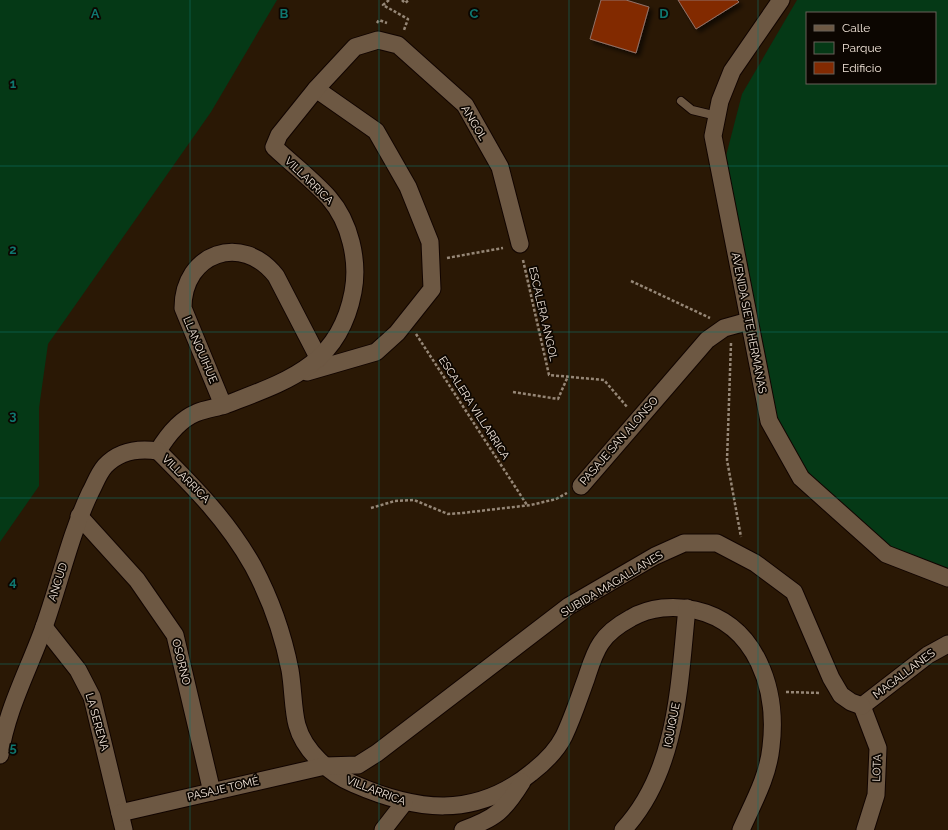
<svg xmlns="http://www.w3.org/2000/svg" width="948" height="830" font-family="Raleway,sans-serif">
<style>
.green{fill:#053916;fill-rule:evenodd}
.building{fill:#822a02;stroke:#917268;filter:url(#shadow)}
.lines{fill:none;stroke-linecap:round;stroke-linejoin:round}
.lane-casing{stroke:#110400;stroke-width:10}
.street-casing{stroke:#110400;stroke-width:19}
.path{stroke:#968777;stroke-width:2.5;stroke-dasharray:3 2;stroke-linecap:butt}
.lane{stroke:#6d5843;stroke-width:8}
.street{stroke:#6d5843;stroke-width:17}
.grid{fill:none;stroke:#0f766e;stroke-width:1;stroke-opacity:0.55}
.labels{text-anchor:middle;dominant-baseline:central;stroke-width:3.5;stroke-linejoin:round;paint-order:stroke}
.street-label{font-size:11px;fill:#f3e6da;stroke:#0c0601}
.grid-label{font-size:13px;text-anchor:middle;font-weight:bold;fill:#0f766e;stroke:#0c0601;stroke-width:3.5;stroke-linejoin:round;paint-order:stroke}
</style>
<defs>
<filter id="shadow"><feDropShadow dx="3.5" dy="3.5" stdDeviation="2" flood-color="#0009"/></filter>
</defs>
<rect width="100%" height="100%" fill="#2a1805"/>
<g class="green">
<polygon points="0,0 277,0 211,112 48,344 39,408 39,486 0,542"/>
<path d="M797 0H948V571L891 552 805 473 777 423 726 156 742 94ZM807 13H935V83H807Z"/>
</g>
<g class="building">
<polygon points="601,0 626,0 649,7 636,53 590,39"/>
<polygon points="678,0 737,0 739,2 696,29"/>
</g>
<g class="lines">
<g class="lane-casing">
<polyline id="lane" points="681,101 692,110 717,116"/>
</g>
<g class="street-casing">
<g id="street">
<polyline points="781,0 732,71 720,101 713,136 769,421 801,478 886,554 948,578"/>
<polyline points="307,372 376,352 397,333 432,289 430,242 408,187 376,131 316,89"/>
<path d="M223 405 183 308C183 253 242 232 276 276L319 359"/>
<path d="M158 451C194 487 227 520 253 566 270 598 283 634 290 670 293 687 293 711 297 725 304 751 330 774 354 784 416 811 474 819 531 773 544 763 557 750 564 736 573 717 579 698 586 679 590 667 594 653 601 643 608 632 620 624 631 618 650 607 674 605 695 610 757 624 778 690 771 747 768 777 753 803 741 830"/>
<path d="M158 451C167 436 179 420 196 413 205 409 215 408 225 405 287 381 339 366 353 292 359 261 350 222 329 198 313 180 292 164 274 147L279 135 316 89 355 47 378 40 398 45 465 105 500 167 520 244"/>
<polyline points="581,486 707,340 724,328 749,321"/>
<polyline points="79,516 137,580 175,635 212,792"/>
<polyline points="44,627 78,670 92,697 124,830"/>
<polyline points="862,706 878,748 876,795 865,830"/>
<polyline points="862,706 928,655 948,644"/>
<path d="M0 755C6 711 29 669 44 627 60 582 70 535 90 493 95 484 98 474 105 466 119 451 138 448 158 451"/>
<polyline points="120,813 325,766 358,765 377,753 569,606 655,556 684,543 717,543 755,563 794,592 831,678 841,695 851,702 862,706"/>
<polyline points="383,830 404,803"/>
<path d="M463 830C496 818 504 811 522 782"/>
<path d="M623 830C678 771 679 684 687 608"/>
</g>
</g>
<g class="path">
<polyline points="389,0 383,5 408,19 404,30"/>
<polyline points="402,0 405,3 409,0"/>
<polyline points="377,23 379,20 387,23"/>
<polyline points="447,258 503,248"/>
<polyline points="523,260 549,375 604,380 628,408"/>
<polyline points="631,281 710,318"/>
<polyline points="416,334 527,505"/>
<polyline points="731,343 727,460 741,537"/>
<polyline points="513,392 558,399 568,376"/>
<polyline points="371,508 395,501 414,500 448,514 462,513 531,505 556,499 567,493"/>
<polyline points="786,692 821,693"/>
</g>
<use href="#lane" class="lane"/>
<use href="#street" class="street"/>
</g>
<path class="grid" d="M190 0V830M379 0V830M569 0V830M758 0V830M0 166H948M0 332H948M0 498H948M0 664H948"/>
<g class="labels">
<g class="street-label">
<text transform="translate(474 123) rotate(59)">ANGOL</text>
<text transform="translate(309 181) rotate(44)">VILLARRICA</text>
<text transform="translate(543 314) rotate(77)">ESCALERA ANGOL</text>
<text transform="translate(749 323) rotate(79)">AVENIDA SIETE HERMANAS</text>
<text transform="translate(200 350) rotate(67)">LLANQUIHUE</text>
<text transform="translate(474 408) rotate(57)">ESCALERA VILLARRICA</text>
<text transform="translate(619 441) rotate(-49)">PASAJE SAN ALONSO</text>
<text transform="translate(186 479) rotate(45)">VILLARRICA</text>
<text transform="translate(58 582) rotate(-72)">ANCUD</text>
<text transform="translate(612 584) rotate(-31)">SUBIDA MAGALLANES</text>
<text transform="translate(181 662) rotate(76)">OSORNO</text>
<text transform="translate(904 674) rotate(-37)">MAGALLANES</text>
<text transform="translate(97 722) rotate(74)">LA SERENA</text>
<text transform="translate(672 725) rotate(-79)">IQUIQUE</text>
<text transform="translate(877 768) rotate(-88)">LOTA</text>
<text transform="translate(223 789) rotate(-13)">PASAJE TOMÉ</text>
<text transform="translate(376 791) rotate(21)">VILLARRICA</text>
</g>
</g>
<g class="grid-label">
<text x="95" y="18">A</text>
<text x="284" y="18">B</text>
<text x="474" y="18">C</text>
<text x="664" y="18">D</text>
<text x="13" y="88">1</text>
<text x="13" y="254">2</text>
<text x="13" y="420">3</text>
<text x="13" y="586">4</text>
<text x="13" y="752">5</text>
</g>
<rect x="806" y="12" width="130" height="72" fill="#0c0601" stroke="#686058"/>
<rect x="814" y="25" width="20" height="6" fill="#6d5843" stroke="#686058"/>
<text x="842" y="32" font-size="12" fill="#f3e6da">Calle</text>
<rect x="814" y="42" width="20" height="12" fill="#053916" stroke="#686058"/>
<text x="842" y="52" font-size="12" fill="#f3e6da">Parque</text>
<rect x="814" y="62" width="20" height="12" fill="#822a02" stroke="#686058"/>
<text x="842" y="72" font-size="12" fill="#f3e6da">Edificio</text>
</svg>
